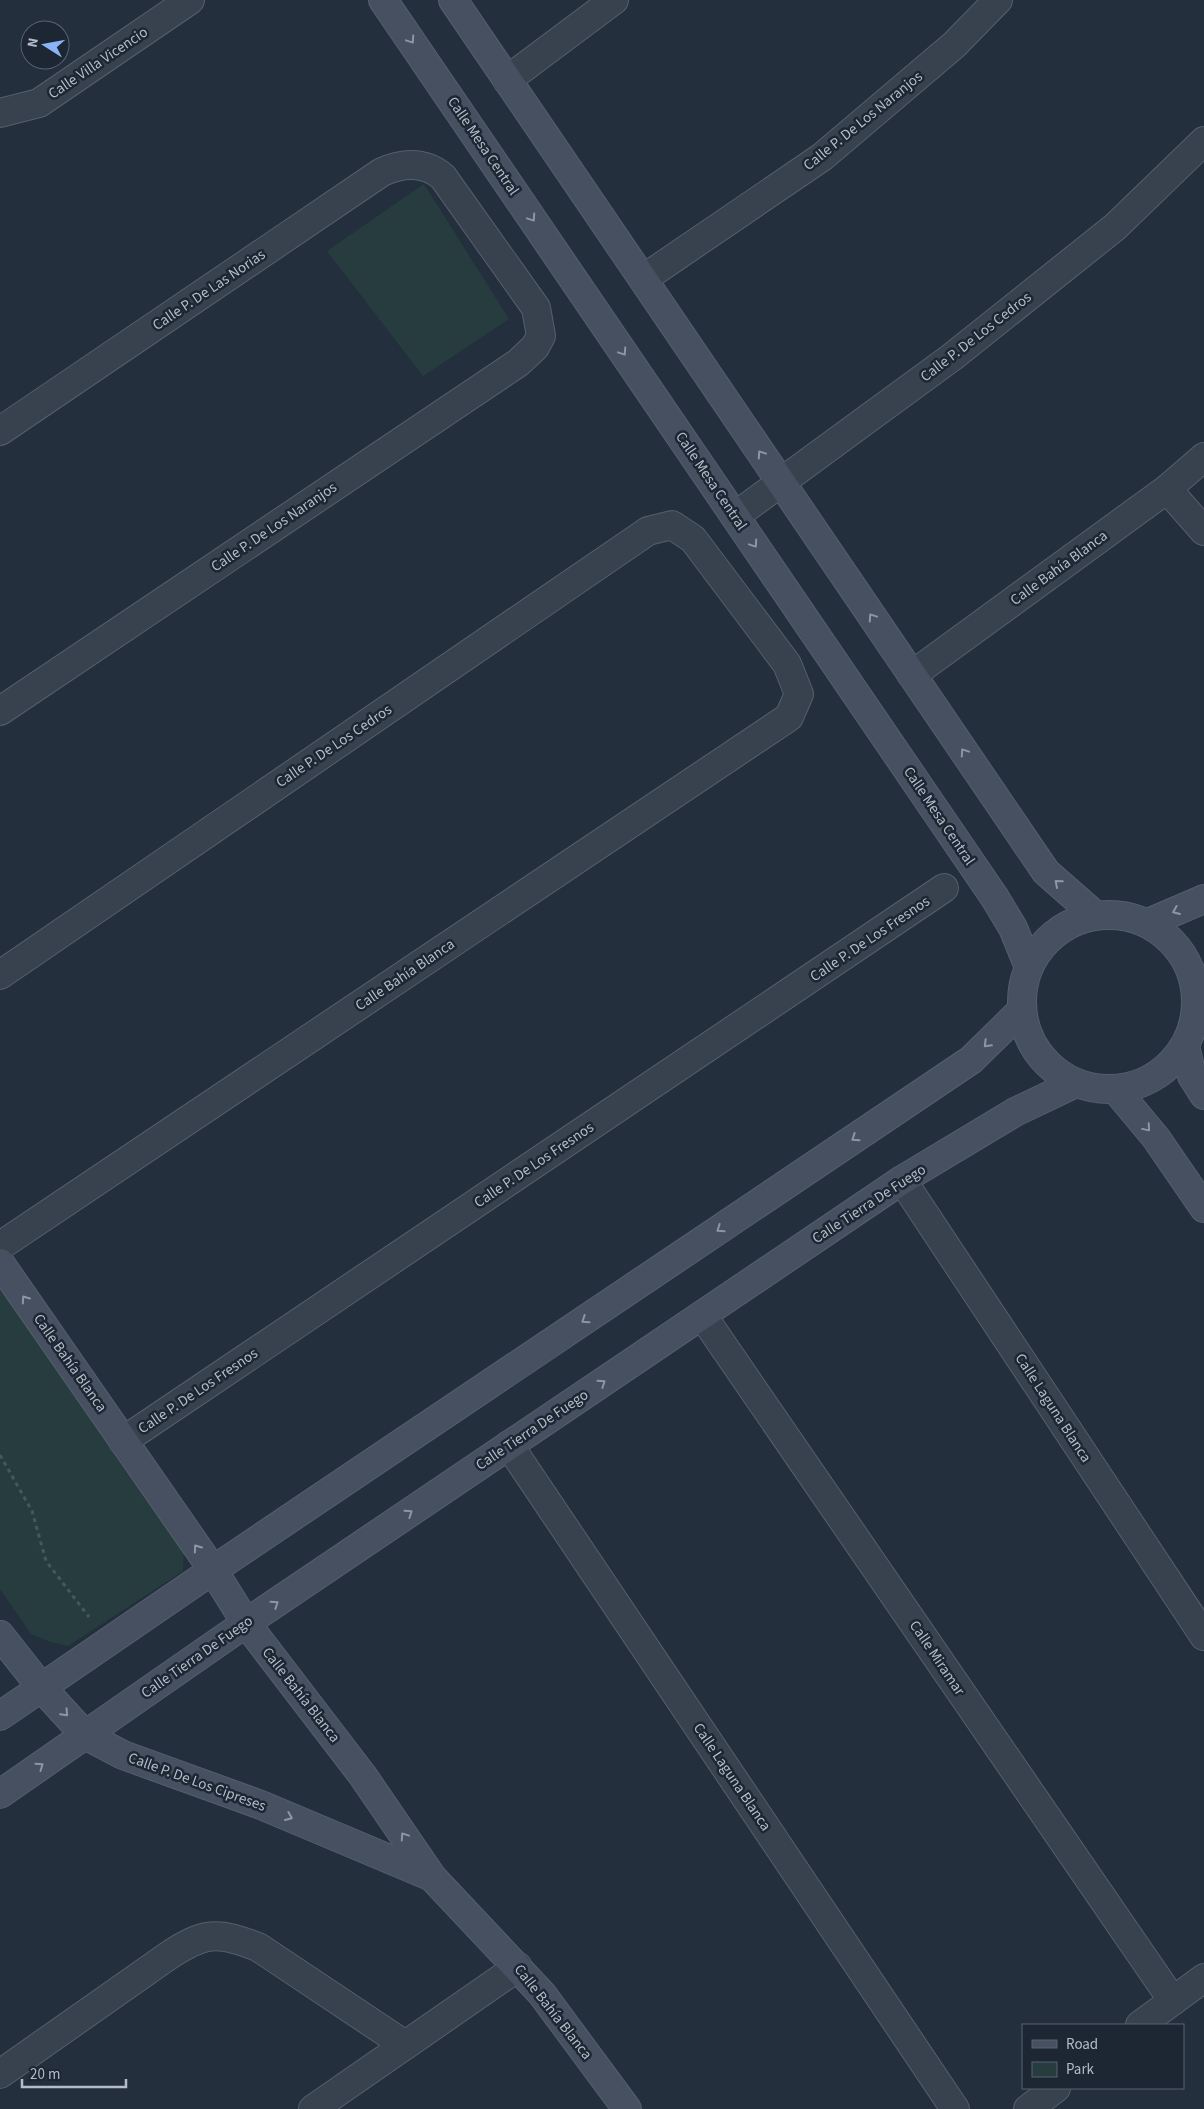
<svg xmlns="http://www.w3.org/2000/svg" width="1204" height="2109" font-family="'Source Sans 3',sans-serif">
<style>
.green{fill:#263c3f}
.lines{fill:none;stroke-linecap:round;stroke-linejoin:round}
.street-casing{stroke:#565f6c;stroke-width:30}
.secondary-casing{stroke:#565f6c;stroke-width:30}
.path{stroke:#44595c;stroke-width:3;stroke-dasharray:4 4;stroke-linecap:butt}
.street{stroke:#38414e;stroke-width:28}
.secondary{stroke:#465061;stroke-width:28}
.oneway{stroke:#8e96a5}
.labels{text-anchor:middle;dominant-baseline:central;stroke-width:5;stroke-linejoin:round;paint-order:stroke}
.street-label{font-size:15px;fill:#b4bcc9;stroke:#1d2633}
</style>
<rect width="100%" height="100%" fill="#242f3e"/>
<g class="green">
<polygon points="424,184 509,319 423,376 327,251"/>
<polygon points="0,1282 184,1547 183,1571 68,1646 51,1642 31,1634 0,1589"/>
</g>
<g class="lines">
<g class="street-casing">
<g id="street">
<polyline points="507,80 614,0"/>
<polyline points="0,113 39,103 190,0"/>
<polyline points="643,279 822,157 954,45 998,0"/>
<path d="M0 431 382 172C403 163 424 161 443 177L536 308 541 336 535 347 518 363 0 711"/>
<polyline points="1167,489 1204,531"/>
<polyline points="735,516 952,357 1115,227 1204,141"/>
<polyline points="912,675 1167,489 1204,457"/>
<polyline points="0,975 648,531 672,525 693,539 787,664 799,694 789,717 0,1246"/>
<polyline points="902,1180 1204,1636"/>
<polyline points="702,1315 1173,2001"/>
<polyline points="123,1441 944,888"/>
<polyline points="509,1445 955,2109"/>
<polyline points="1140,2025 1204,1978"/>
<path d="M0 2074 168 1956C204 1932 217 1931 258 1947L405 2045"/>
<polyline points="313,2109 518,1967"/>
<polyline points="1028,2109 1056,2088"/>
</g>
</g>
<g class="secondary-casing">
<g id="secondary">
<polyline points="383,0 995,898 1013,928 1029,967"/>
<polyline points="453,0 1046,872 1095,915"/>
<circle cx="1109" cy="1002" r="87"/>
<polyline points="1148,923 1204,899"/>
<polyline points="1185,1046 1192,1076 1204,1095"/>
<polyline points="1116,1090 1156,1138 1204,1208"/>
<polyline points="0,1263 213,1570 246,1623 363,1776 432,1877 542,1994 627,2109"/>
<polyline points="0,1635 41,1687 85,1735 123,1755 261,1805 432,1877"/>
<polyline points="0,1716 213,1570 971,1060 1022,1010"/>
<polyline points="0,1794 246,1623 902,1180 1015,1112 1076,1083"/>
</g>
</g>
<polyline class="path" points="0,1455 32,1511 46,1561 89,1617"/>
<use href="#street" class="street"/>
<use href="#secondary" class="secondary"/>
</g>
<defs><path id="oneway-chevron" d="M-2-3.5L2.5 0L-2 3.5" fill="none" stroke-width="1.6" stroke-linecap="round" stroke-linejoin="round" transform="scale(1.25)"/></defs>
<g class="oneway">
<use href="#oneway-chevron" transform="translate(411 40) rotate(56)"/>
<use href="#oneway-chevron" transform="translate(532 218) rotate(56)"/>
<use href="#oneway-chevron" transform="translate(623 352) rotate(56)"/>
<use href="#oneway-chevron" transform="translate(761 454) rotate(-124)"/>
<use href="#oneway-chevron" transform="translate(754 544) rotate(56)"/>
<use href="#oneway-chevron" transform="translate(872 617) rotate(-124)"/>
<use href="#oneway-chevron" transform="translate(964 752) rotate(-124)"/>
<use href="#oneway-chevron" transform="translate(1058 883) rotate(-139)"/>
<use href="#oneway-chevron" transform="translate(1176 911) rotate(157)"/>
<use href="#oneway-chevron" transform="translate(987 1044) rotate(135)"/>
<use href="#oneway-chevron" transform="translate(1147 1128) rotate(50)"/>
<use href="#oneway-chevron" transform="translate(855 1138) rotate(146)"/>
<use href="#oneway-chevron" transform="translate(720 1229) rotate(146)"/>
<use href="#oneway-chevron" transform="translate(25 1299) rotate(-125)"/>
<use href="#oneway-chevron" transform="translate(585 1320) rotate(146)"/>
<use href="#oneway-chevron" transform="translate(602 1383) rotate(-34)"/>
<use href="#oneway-chevron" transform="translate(409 1513) rotate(-34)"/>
<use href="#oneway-chevron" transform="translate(197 1548) rotate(-125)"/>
<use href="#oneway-chevron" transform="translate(275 1604) rotate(-34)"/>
<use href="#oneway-chevron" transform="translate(65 1713) rotate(47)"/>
<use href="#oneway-chevron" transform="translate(40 1766) rotate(-35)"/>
<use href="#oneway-chevron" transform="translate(289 1817) rotate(23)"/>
<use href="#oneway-chevron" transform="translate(404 1836) rotate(-124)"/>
</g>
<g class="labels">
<g class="street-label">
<text transform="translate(98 63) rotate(-34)">Calle Villa Vicencio</text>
<text transform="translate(863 121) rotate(-39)">Calle P. De Los Naranjos</text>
<text transform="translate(483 146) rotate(56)">Calle Mesa Central</text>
<text transform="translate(209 290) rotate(-34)">Calle P. De Las Norias</text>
<text transform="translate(976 337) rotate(-38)">Calle P. De Los Cedros</text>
<text transform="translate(711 481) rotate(56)">Calle Mesa Central</text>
<text transform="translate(274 527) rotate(-34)">Calle P. De Los Naranjos</text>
<text transform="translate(1059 568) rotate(-36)">Calle Bahía Blanca</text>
<text transform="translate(334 746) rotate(-34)">Calle P. De Los Cedros</text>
<text transform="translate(939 816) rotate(56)">Calle Mesa Central</text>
<text transform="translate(870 939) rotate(-34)">Calle P. De Los Fresnos</text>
<text transform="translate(405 975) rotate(-34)">Calle Bahía Blanca</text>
<text transform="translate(534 1165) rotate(-34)">Calle P. De Los Fresnos</text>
<text transform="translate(869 1204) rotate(-33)">Calle Tierra De Fuego</text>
<text transform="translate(70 1363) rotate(55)">Calle Bahía Blanca</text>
<text transform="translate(198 1391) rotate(-34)">Calle P. De Los Fresnos</text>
<text transform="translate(1053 1408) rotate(57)">Calle Laguna Blanca</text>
<text transform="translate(532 1430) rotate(-34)">Calle Tierra De Fuego</text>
<text transform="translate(197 1657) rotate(-35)">Calle Tierra De Fuego</text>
<text transform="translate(937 1658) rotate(56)">Calle Miramar</text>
<text transform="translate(301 1695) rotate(52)">Calle Bahía Blanca</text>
<text transform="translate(732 1777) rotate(56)">Calle Laguna Blanca</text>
<text transform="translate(197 1782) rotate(20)">Calle P. De Los Cipreses</text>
<text transform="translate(553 2012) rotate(52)">Calle Bahía Blanca</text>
</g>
</g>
<rect x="1022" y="2024" width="162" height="65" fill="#1d2633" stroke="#59626f"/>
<rect x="1032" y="2040" width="25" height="8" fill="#465061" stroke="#59626f"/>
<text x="1066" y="2049" font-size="15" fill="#b4bcc9">Road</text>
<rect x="1032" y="2062" width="25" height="15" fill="#263c3f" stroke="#59626f"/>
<text x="1066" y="2074" font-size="15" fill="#b4bcc9">Park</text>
<g transform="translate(45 45) rotate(281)"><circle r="24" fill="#1d2633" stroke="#59626f"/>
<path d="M0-4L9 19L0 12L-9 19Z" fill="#8ab4f8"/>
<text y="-8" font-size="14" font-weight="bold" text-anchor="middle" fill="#b4bcc9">N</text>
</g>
<path d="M22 2079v8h104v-8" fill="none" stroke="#b4bcc9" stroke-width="2.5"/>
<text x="30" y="2079" font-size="15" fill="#b4bcc9" stroke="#1d2633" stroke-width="4" paint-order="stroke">20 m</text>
</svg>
